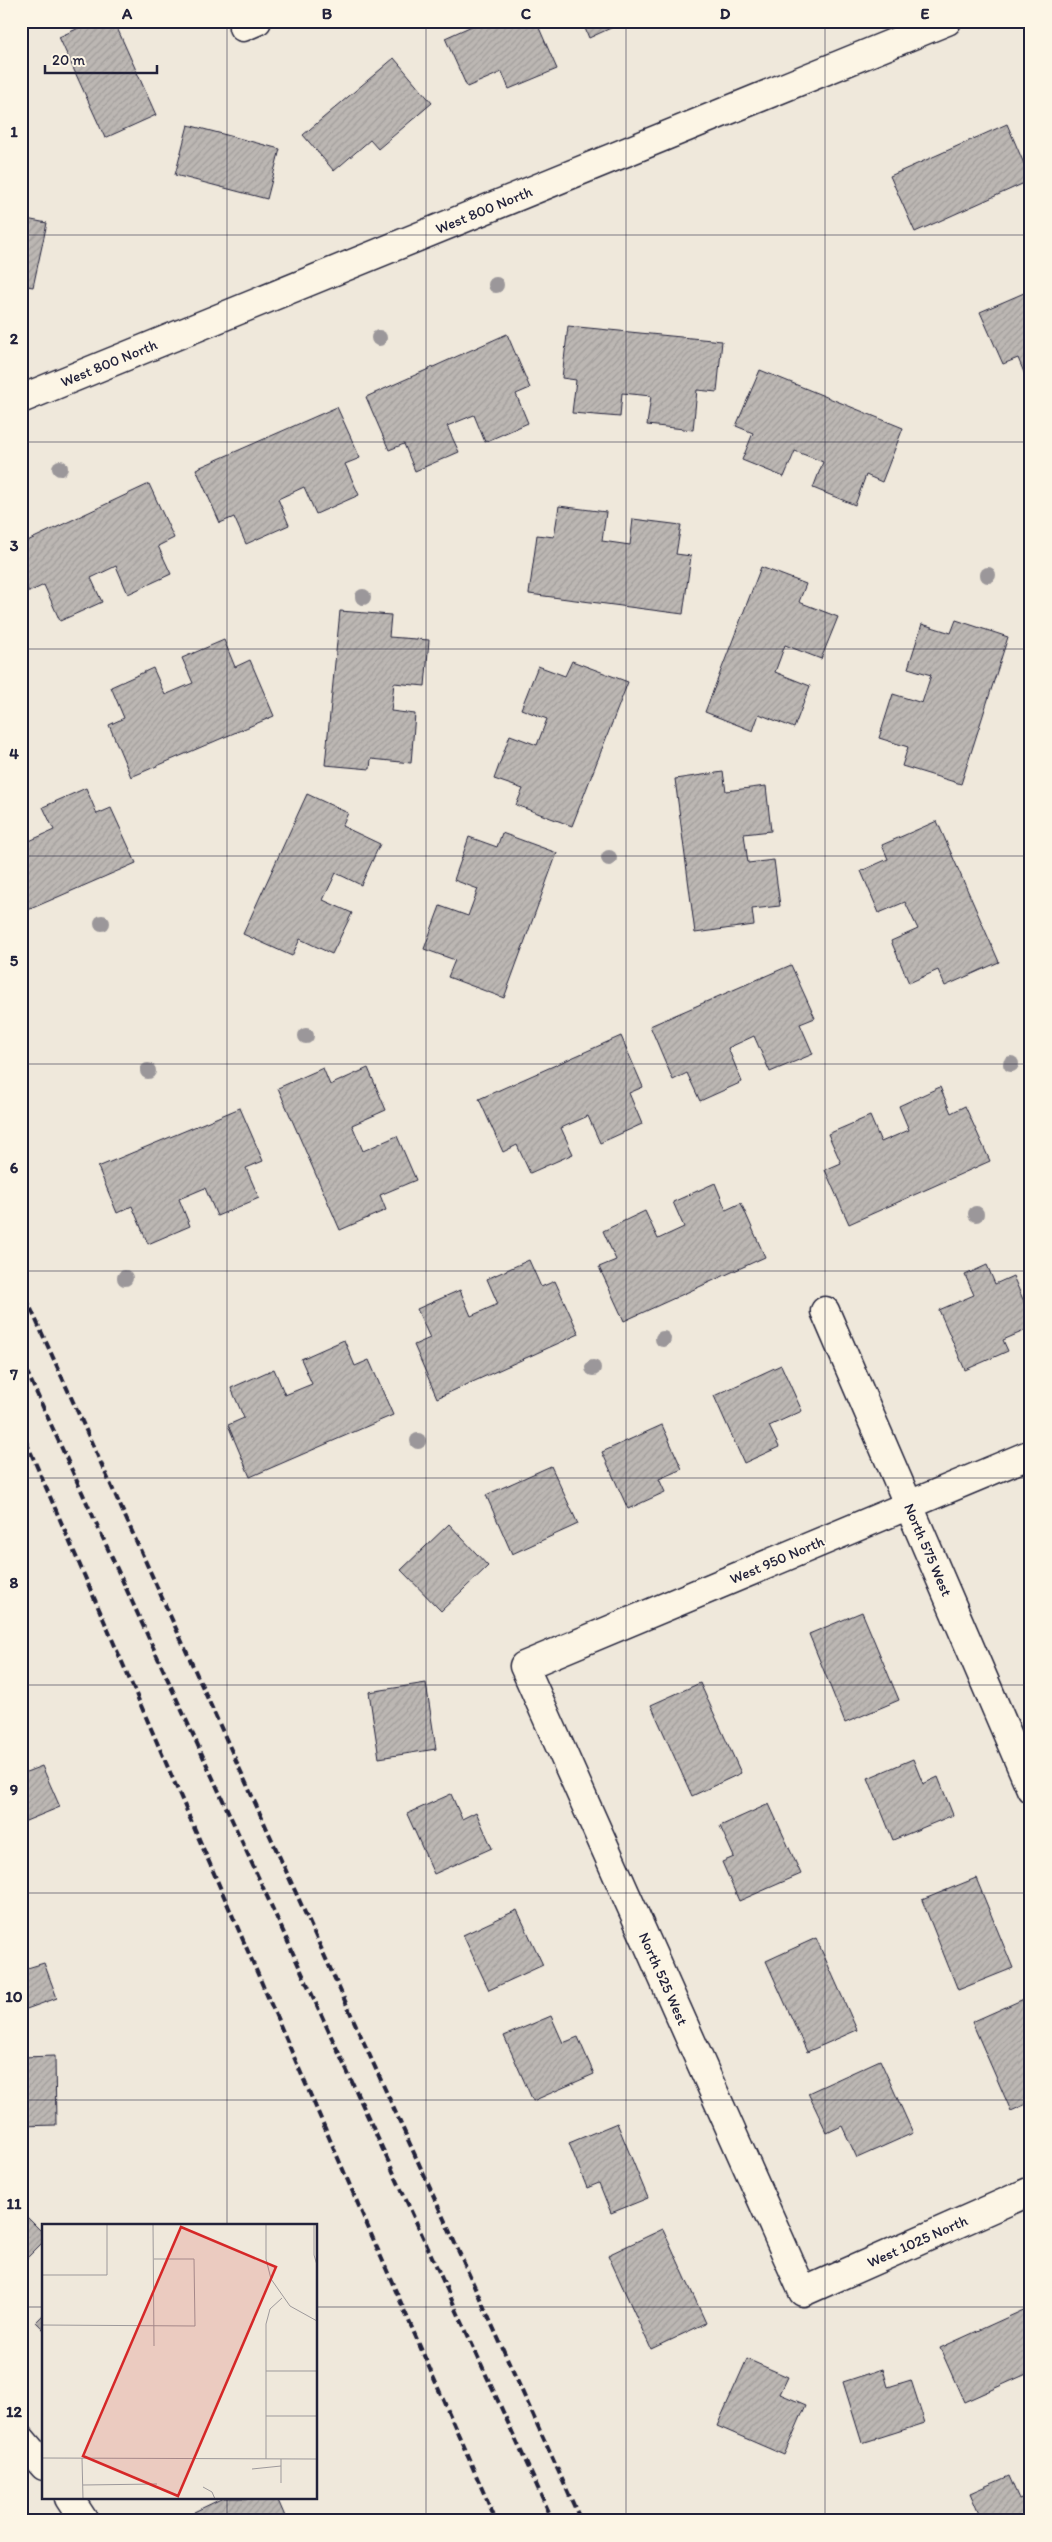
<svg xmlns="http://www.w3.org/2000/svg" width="1052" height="2542" font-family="Itim,sans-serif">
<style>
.building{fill:url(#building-hatch);stroke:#22223b}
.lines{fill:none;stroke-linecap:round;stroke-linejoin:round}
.street-casing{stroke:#22223b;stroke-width:31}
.secondary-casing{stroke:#22223b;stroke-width:31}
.street{stroke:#fcf5e5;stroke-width:28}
.secondary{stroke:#fcf5e5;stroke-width:28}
.rail{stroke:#22223b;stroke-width:4;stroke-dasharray:8 4;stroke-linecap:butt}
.tree{fill:#9b979a}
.grid{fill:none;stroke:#22223b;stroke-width:1;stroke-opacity:0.55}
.labels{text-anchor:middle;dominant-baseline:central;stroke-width:4;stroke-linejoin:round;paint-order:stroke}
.street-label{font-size:15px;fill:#22223b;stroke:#fcf5e5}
.inset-road{fill:none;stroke:#9d999b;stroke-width:1}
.view{fill:#d62828;fill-opacity:0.15;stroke:#d62828;stroke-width:2.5}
.inset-edge{fill:none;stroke:#22223b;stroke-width:2.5}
.neatline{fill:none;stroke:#22223b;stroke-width:2}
.grid-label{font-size:16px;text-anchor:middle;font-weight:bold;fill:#22223b}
</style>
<defs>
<pattern id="building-hatch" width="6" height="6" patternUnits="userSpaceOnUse" patternTransform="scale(1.25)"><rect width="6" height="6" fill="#bcb7b3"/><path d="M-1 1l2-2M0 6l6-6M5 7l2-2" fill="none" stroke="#a19d9b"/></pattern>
</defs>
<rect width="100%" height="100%" fill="#efe8db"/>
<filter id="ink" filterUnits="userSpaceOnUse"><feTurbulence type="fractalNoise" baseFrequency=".02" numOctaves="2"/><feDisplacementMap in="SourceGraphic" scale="10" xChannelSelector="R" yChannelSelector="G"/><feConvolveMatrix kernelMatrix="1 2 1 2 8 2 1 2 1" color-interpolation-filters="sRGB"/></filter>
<g filter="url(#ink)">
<g class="building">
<polygon points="94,21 114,21 156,115 105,138 59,37"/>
<polygon points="483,21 536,21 557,69 509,89 502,72 467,87 445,38"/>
<polygon points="582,21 626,21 589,38"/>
<polygon points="394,58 432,103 378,149 370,140 334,171 303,135"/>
<polygon points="1007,124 1031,180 915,232 890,176"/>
<polygon points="188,125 280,149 267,199 175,175"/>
<polygon points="21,218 47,223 33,287 21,285"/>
<polygon points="1031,290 1031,387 1030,387 1018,358 1003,364 980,312"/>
<polygon points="568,326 722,341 717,392 697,390 693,430 647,425 651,396 622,393 620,417 572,413 576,380 562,378"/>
<polygon points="507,334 530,388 516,394 528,423 485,442 474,415 447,426 459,452 415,471 404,444 389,450 366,397"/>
<polygon points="760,370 903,428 882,482 866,475 855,505 813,488 823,462 795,451 784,477 742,460 753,433 736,426"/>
<polygon points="337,407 360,458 345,464 359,495 316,514 304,487 278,499 289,525 246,544 234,517 220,523 196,469"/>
<polygon points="149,484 174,538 158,546 171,574 128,594 116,566 91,578 102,602 60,621 44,585 29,592 21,576 21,544"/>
<polygon points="559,506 606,512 602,541 630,545 633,519 681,525 676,554 691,556 683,614 529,594 537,535 554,537"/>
<polygon points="761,567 806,584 799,602 838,617 821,659 785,645 775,672 810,686 794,728 759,714 753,731 705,712"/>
<polygon points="340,611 391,615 389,637 429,640 425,686 394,683 391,711 415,714 411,763 371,759 370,769 325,765"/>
<polygon points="956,620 1008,637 961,784 902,766 908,747 879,738 893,694 922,703 931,675 908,668 922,624 951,633"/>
<polygon points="224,640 235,667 250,660 274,716 131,777 109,725 124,718 111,687 153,668 165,695 193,683 182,658"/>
<polygon points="572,661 628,682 572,826 516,805 523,789 494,779 510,735 537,745 547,719 521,709 538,666 565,676"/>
<polygon points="723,772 726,791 766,786 771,831 744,834 748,863 774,860 780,906 752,909 754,925 695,933 675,779"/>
<polygon points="86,788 97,814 111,808 136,863 21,913 21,830 27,842 54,830 43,807"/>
<polygon points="307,794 348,813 342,826 380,844 361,885 336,873 323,900 352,913 332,954 300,939 292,956 243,934"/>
<polygon points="937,821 999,962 945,986 938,970 909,983 891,941 918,929 905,902 879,913 861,871 888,859 882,845"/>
<polygon points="502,833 557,853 504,998 448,977 455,960 424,949 440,906 468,916 478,889 454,880 469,837 497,847"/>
<polygon points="791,965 815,1018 800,1024 813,1054 770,1072 754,1036 728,1048 742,1082 700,1101 687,1073 673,1080 650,1026"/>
<polygon points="621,1036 643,1087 629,1093 642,1124 600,1143 588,1116 561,1128 573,1154 530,1173 517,1145 503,1152 479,1099"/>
<polygon points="323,1068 330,1085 368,1068 386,1110 352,1125 363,1151 397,1136 416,1180 380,1195 386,1210 340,1230 278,1088"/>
<polygon points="940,1087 951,1113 965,1106 990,1161 849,1224 825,1170 841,1163 828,1134 870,1116 881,1142 909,1130 899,1106"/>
<polygon points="240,1108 263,1161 246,1168 259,1198 217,1216 205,1188 179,1199 190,1226 148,1244 132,1206 117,1213 98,1167"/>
<polygon points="715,1183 726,1210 741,1203 765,1257 624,1321 599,1267 616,1260 603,1231 645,1211 658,1239 684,1227 673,1202"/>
<polygon points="529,1260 541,1287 555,1281 579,1334 437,1398 414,1345 430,1338 417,1309 460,1290 471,1316 498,1304 487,1279"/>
<polygon points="987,1265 995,1284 1013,1276 1031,1318 1031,1328 1003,1340 1008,1351 965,1370 939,1310 974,1295 965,1275"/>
<polygon points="344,1340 355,1366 369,1360 393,1415 250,1477 228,1425 244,1418 231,1388 274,1369 285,1395 312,1384 301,1359"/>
<polygon points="781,1365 802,1411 769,1426 779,1447 744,1463 714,1396"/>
<polygon points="662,1425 682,1469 659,1479 665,1492 628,1509 602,1452"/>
<polygon points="551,1466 578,1524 512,1554 486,1495"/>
<polygon points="449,1524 488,1566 441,1611 401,1570"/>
<polygon points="862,1612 899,1700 845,1723 809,1634"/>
<polygon points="426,1683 436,1749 379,1758 369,1692"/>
<polygon points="700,1683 741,1773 692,1796 651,1705"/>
<polygon points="913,1759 923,1784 938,1777 953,1815 893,1840 868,1778"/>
<polygon points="42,1766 60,1807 21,1823 21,1774"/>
<polygon points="451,1794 462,1819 476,1812 492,1848 434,1874 407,1814"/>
<polygon points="769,1804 801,1874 739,1901 722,1862 734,1857 720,1826"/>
<polygon points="976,1878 1013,1968 958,1990 922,1900"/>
<polygon points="517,1910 543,1965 489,1990 463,1935"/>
<polygon points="816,1938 857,2030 807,2052 766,1961"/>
<polygon points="44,1963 57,1998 21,2011 21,1970"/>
<polygon points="1026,1998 1031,2009 1031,2102 1011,2111 972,2022"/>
<polygon points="551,2016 563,2043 578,2037 594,2074 533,2101 504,2036"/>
<polygon points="55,2056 56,2125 21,2126 21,2057"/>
<polygon points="880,2060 913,2133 857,2158 842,2126 827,2133 808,2093"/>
<polygon points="617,2123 648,2198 611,2213 599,2183 587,2188 569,2143"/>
<polygon points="21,2211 44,2234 44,2241 21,2264"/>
<polygon points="663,2229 706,2323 651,2349 608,2255"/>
<polygon points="1028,2308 1031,2314 1031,2372 964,2402 940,2348"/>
<polygon points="44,2314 44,2330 36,2322"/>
<polygon points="747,2359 788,2377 780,2394 806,2405 784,2455 717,2426"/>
<polygon points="883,2369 888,2387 911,2380 925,2423 862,2443 843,2382"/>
<polygon points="1009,2476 1019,2499 1031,2494 1031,2521 982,2521 970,2493"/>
<polygon points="223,2498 277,2498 287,2521 198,2521 194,2512"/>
</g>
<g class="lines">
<g class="street-casing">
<g id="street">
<polyline points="243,27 257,21"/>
<path id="s1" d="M825 1311 1031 1789"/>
<path id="s2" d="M1031 1454 524 1666 803 2292 1031 2191"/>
<polyline points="21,2439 44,2466"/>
<polyline points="69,2498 84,2521"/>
</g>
</g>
<g class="secondary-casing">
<g id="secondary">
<path id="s3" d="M21 399 947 21"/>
</g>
</g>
<use href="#street" class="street"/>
<use href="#secondary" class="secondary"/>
<g class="rail">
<polyline points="21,1287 581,2521"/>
<polyline points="21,1359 553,2521"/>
<polyline points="21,1430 496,2521"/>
</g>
</g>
<g class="tree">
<circle cx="496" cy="285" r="8"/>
<circle cx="379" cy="338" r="8"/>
<circle cx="60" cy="468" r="8"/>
<circle cx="988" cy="575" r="8"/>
<circle cx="363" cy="597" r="8"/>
<circle cx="609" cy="858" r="8"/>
<circle cx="102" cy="923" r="8"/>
<circle cx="306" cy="1036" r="8"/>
<circle cx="1011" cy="1064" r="8"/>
<circle cx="148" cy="1071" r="8"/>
<circle cx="976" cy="1214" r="8"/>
<circle cx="125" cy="1278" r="8"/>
<circle cx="663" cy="1339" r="8"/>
<circle cx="593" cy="1368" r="8"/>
<circle cx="418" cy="1441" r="8"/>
</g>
</g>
<path class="grid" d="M227 21V2226M426 21V2521M626 21V2521M825 21V2521M21 235H1031M21 442H1031M21 649H1031M21 856H1031M21 1064H1031M21 1271H1031M21 1478H1031M21 1685H1031M21 1893H1031M21 2100H1031M21 2307H44M316 2307H1031M227 2498V2521"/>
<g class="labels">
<g class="street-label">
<text stroke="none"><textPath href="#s3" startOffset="500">West 800 North</textPath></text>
<text stroke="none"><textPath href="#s3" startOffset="95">West 800 North</textPath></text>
<text stroke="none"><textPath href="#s1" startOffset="260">North 575 West</textPath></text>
<text transform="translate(777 1560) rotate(-23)">West 950 North</text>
<text stroke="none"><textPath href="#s2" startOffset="892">North 525 West</textPath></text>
<text stroke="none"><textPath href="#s2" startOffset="1360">West 1025 North</textPath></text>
</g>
</g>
<g transform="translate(42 2224)">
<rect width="275" height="275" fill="#efe8db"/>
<path class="inset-road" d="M111 0 112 122M224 0V35L229 55 248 82 275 97M272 0V31L275 41M0 51H65V0M0 101 153 102 152 35H112M224 147H275M224 192H275M0 234 275 235M40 234 41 275M224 235V100L228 85 240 74M210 245 239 242V235M239 259V242M41 261 115 260M161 263 170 268 173 275"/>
<path class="view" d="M139 3 234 43 136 272 41 232Z"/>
<rect width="275" height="275" class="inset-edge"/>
</g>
<rect width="1052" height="2542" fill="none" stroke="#fcf5e5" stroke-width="55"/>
<path d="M45 65v8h112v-8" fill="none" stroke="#22223b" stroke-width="2.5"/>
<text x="52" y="65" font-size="15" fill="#22223b" stroke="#fcf5e5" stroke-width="4" paint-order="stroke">20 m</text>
<rect x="28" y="28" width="996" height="2486" class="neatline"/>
<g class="grid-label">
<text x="127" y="19">A</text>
<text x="327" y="19">B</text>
<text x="526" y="19">C</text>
<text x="725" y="19">D</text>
<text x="925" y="19">E</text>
<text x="14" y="137">1</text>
<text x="14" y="344">2</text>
<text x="14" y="551">3</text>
<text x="14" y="759">4</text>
<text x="14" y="966">5</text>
<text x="14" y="1173">6</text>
<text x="14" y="1380">7</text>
<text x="14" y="1588">8</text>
<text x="14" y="1795">9</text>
<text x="14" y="2002">10</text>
<text x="14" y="2209">11</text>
<text x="14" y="2417">12</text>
</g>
</svg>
